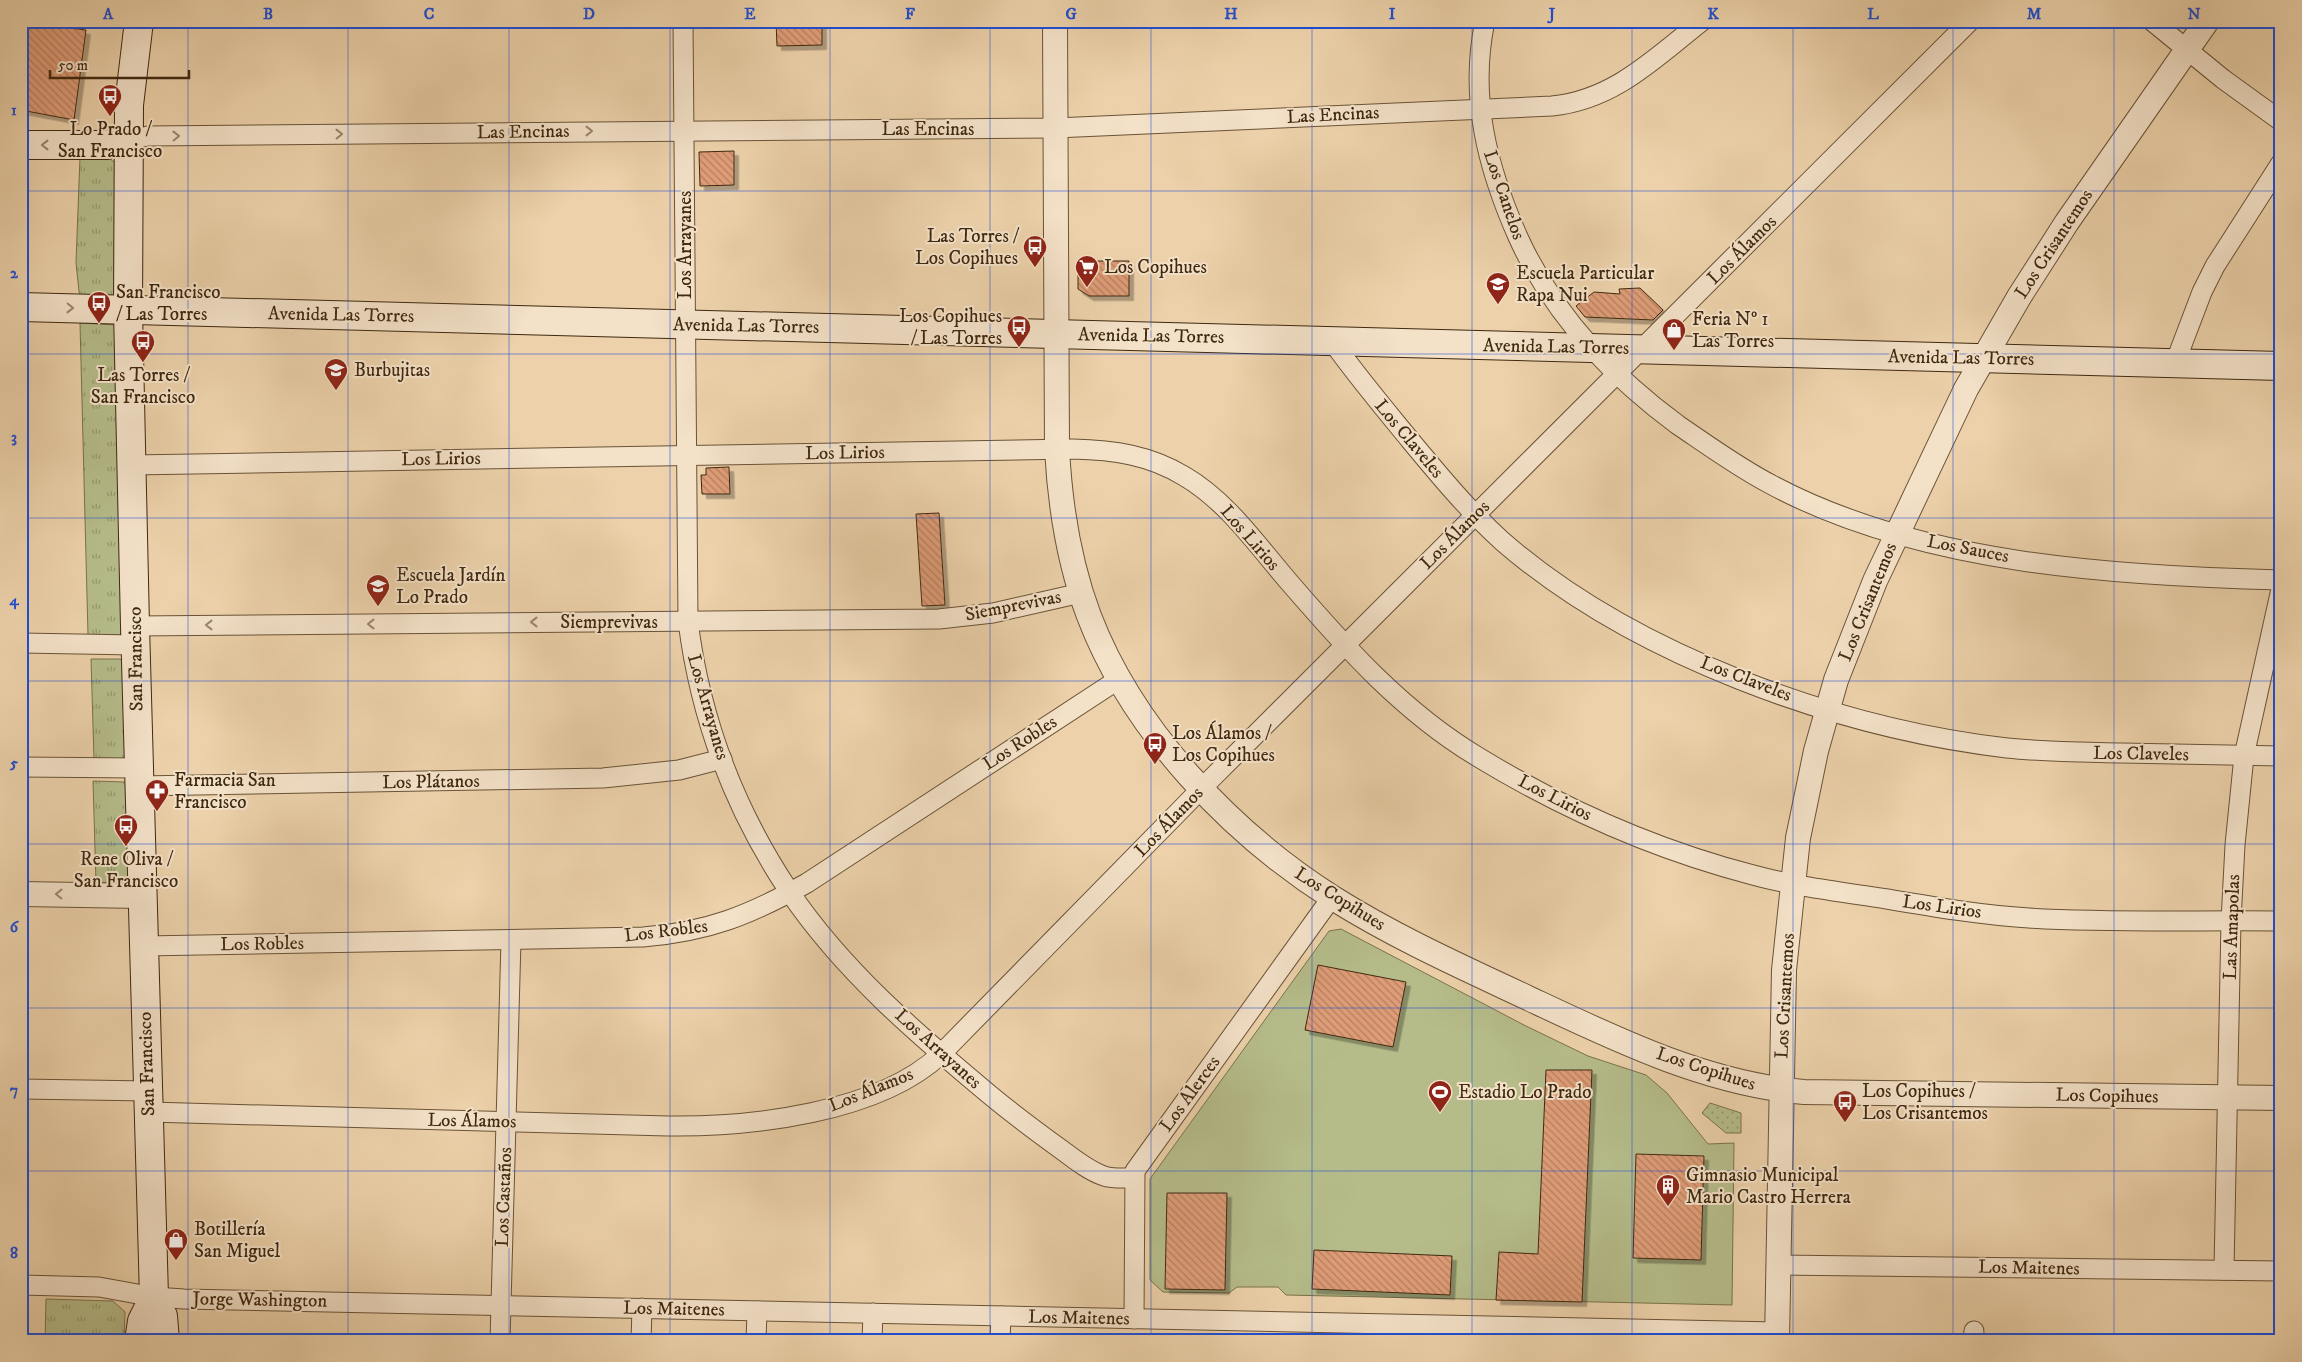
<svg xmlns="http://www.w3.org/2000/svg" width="2302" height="1362" font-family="'IM FELL DW Pica',serif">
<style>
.grass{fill:url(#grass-dots);stroke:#7a724d}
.park{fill:url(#park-tufts);stroke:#7a724d}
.pitch{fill:#b5bc8a;stroke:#7a724d}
.building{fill:url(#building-back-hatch);stroke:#3f2910;filter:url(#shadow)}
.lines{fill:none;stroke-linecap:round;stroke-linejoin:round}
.minor-casing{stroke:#6a5336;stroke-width:21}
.tertiary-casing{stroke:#6a5336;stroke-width:26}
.secondary-casing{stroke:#3f2910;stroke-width:30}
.minor{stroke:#f3e1c8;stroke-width:19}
.tertiary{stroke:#f3e1c8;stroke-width:24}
.secondary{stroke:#f3e1c8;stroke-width:28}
.oneway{stroke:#99856c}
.grid{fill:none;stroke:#1d4ed8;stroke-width:1;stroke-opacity:0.55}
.labels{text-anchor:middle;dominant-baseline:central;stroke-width:4;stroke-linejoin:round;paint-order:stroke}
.street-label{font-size:19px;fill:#3f2910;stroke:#f3e1c8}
.poi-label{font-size:19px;fill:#3f2910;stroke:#f3e1c8;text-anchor:start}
.neatline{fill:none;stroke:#1d4ed8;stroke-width:2}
.grid-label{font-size:16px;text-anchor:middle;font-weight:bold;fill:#1d4ed8}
</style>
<defs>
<pattern id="grass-dots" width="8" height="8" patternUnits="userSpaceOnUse" patternTransform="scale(1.25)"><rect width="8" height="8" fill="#b5bc8a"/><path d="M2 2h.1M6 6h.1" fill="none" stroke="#95996f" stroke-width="1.8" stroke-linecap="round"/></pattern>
<pattern id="park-tufts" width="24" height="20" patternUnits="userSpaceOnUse" patternTransform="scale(1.25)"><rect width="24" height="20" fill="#b5bc8a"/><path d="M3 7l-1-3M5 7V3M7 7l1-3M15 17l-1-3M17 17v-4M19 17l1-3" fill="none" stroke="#95996f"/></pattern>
<pattern id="building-back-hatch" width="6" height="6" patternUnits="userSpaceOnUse" patternTransform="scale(1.25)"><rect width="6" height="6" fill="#de9c77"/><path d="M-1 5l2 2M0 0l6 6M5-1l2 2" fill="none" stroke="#b57f60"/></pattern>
<filter id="shadow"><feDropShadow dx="4.5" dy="4.5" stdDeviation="0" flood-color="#0004"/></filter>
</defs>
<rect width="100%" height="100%" fill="#ecd1aa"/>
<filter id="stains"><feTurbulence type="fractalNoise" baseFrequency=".004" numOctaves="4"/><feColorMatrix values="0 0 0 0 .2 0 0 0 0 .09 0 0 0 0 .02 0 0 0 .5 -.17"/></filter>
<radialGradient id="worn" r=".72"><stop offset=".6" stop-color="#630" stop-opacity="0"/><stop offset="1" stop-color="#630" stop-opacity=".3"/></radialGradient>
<polygon class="grass" points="1710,1103 1741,1113 1741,1133 1726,1133 1702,1113"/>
<g class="park">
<polygon points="80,157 109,158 119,166 115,300 80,300 76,263"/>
<polygon points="80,323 117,325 127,625 120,635 88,635"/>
<polygon points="91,659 120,659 126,665 129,753 122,759 94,759"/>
<polygon points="93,781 125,782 132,786 134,877 127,881 96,883"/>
<polygon points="46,1299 113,1301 125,1312 124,1341 45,1341"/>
</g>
<polygon class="pitch" points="1341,929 1524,1025 1588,1056 1646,1075 1667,1093 1708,1144 1734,1143 1732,1305 1286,1295 1278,1287 1237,1287 1229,1293 1163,1292 1150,1280 1150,1179 1329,931"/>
<g class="building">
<polygon points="776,21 822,21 822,45 777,46"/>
<polygon points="21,22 86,30 74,120 21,110"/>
<polygon points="734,151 734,185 700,186 699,152"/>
<polygon points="1078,261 1129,261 1129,296 1089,296 1078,289"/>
<polygon points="1640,288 1663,310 1653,320 1585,317 1576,306 1594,292 1620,294 1619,289"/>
<polygon points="729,467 730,494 702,494 701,475 706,475 706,468"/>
<polygon points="939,513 945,605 922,606 916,514"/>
<polygon points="1318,965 1406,982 1393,1047 1305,1030"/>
<polygon points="1546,1070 1592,1070 1582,1302 1496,1300 1499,1252 1538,1254"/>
<polygon points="1636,1154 1704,1156 1701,1260 1633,1258"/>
<polygon points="1167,1193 1227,1193 1225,1290 1165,1289"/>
<polygon points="1314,1250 1452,1256 1450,1295 1312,1289"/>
</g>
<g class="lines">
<g class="minor-casing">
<g id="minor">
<path d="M683 21 688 621C700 718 735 810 789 891 842 970 918 1035 990 1095 1013 1114 1037 1132 1062 1150 1074 1159 1089 1171 1104 1176 1113 1179 1124 1178 1134 1178"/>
<path d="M1485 21C1469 97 1487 167 1518 237 1553 314 1610 375 1678 425 1709 446 1739 468 1772 485 1920 564 2115 576 2281 580"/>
<polyline points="2152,21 2223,79 2281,121"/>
<path d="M128 140 148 136 1055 128 1552 106C1614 100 1655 58 1702 21"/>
<path d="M1332 341C1356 375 1383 407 1410 440 1439 475 1468 510 1502 541 1633 655 1837 728 2007 748 2045 752 2084 752 2122 753 2175 754 2228 755 2281 756"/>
<polyline points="2175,363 2202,292 2215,266 2281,163"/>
<path d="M131 465 1073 449C1114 450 1149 455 1184 476 1227 501 1257 545 1289 582 1346 648 1403 712 1478 757 1562 808 1657 850 1753 875 1797 887 1842 892 1887 899 1934 907 1981 915 2029 918 2113 923 2197 920 2281 921"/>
<polyline points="135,626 939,619 993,613 1081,593"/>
<polyline points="21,643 135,645"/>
<polyline points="21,767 139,768"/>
<polyline points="139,786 603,778 679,770 722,759"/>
<path d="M144 946 643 937C708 932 750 915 807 883L1119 679"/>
<polyline points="21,1089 148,1091"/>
<path d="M149 1112 668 1126C751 1127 879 1113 941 1054L1202 788 1970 21"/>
<polyline points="1777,1265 2281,1271"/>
<polyline points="2224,1270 2231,921 2235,845 2244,756 2281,589"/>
<polyline points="21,1285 99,1287 154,1297 184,1299 1777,1332"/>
<polyline points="1134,1319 1135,1171 1332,897"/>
<polyline points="500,1341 511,940"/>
<polyline points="641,1341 642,1308"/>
<polyline points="756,1341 757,1311"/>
<polyline points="872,1341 873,1313"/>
<polyline points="1000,1341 1001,1316"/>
<polyline points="1973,1341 1974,1331"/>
</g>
</g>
<g class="tertiary-casing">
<g id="tertiary">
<path d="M1055 21 1057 449C1060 506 1069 563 1089 616 1133 731 1231 833 1333 898 1395 937 1462 967 1528 998 1615 1039 1707 1084 1804 1092L2281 1098"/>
<polyline points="21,894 142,896"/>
<polyline points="1777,1341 1784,970 1798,838 1816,751 1836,680 1875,581 1966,389 2019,297 2067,222 2207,21"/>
</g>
</g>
<g class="secondary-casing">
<g id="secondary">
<polyline points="139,21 129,105 128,310 135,626 154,1297 163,1316 165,1341"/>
<polyline points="21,145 106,145 128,140"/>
<polyline points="21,307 2281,366"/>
<polyline points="139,1341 142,1321 154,1297"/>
</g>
</g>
<use href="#minor" class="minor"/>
<use href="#tertiary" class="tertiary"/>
<use href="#secondary" class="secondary"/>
</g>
<defs><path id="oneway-chevron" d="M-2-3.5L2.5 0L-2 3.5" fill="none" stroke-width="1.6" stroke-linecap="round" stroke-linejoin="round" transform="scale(1.25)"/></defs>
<g class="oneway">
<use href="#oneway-chevron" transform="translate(589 131)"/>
<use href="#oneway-chevron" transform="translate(339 134) rotate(-1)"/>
<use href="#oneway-chevron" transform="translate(176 136) rotate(-1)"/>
<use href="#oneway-chevron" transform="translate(45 145) rotate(-180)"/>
<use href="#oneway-chevron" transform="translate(70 308) rotate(1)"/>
<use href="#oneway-chevron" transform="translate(534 622) rotate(180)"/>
<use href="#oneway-chevron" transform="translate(371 624) rotate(180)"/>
<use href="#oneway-chevron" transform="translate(209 625) rotate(180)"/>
<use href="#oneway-chevron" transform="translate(59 894) rotate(-179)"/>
</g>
<path class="grid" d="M188 21V1341M348 21V1341M509 21V1341M670 21V1341M830 21V1341M990 21V1341M1151 21V1341M1312 21V1341M1472 21V1341M1632 21V1341M1793 21V1341M1953 21V1341M2114 21V1341M21 191H2281M21 354H2281M21 518H2281M21 681H2281M21 844H2281M21 1008H2281M21 1171H2281"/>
<defs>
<g id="bus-pin" transform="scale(1.25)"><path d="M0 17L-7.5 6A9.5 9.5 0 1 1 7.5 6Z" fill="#8f2418" stroke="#f3e1c8"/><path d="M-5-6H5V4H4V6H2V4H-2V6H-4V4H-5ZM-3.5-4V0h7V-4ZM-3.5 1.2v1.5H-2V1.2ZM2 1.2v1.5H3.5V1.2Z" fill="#fff"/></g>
<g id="supermarket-pin" transform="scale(1.25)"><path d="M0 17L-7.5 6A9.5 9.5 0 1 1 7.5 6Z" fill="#8f2418" stroke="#f3e1c8"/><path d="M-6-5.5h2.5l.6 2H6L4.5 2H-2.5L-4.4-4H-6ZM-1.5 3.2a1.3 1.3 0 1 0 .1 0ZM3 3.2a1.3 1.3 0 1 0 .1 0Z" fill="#fff"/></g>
<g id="school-pin" transform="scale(1.25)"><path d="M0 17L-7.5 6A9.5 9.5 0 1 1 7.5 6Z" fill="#8f2418" stroke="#f3e1c8"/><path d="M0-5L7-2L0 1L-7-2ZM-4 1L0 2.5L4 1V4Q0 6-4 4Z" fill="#fff"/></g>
<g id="shop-pin" transform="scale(1.25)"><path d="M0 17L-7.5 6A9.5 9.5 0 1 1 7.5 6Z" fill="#8f2418" stroke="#f3e1c8"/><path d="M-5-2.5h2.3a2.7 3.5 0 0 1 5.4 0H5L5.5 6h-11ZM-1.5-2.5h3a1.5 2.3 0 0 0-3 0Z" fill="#fff"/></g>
<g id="pharmacy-pin" transform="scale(1.25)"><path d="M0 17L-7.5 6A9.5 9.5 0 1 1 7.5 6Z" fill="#8f2418" stroke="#f3e1c8"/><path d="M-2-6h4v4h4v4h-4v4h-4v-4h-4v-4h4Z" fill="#fff"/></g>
<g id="stadium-pin" transform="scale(1.25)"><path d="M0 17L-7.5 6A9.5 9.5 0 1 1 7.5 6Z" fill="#8f2418" stroke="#f3e1c8"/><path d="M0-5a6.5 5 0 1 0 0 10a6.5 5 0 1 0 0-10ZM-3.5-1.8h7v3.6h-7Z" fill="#fff"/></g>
<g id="building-pin" transform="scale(1.25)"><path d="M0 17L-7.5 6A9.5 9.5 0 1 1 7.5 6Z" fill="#8f2418" stroke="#f3e1c8"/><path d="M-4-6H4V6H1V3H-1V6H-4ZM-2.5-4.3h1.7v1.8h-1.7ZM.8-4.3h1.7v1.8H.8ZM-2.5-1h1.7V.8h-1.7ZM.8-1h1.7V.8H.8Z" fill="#fff"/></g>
</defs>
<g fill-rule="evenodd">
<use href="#bus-pin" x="110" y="96"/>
<use href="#bus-pin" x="1035" y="247"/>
<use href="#supermarket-pin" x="1087" y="267"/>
<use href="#school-pin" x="1498" y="284"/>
<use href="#bus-pin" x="99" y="303"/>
<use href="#bus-pin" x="1019" y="327"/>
<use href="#shop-pin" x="1674" y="330"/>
<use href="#bus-pin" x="143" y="342"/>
<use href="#school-pin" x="336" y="370"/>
<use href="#school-pin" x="378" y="586"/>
<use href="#bus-pin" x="1155" y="744"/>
<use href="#pharmacy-pin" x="157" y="791"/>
<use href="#bus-pin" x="126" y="826"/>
<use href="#stadium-pin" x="1440" y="1092"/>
<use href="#bus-pin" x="1845" y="1102"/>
<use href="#building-pin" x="1668" y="1186"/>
<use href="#shop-pin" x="176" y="1240"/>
</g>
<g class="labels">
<g class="street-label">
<text transform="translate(1333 115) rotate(-3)">Las Encinas</text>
<text x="928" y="129">Las Encinas</text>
<text transform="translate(523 132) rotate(-1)">Las Encinas</text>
<text transform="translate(1504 195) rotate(71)">Los Canelos</text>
<text transform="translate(2054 244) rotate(-57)">Los Crisantemos</text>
<text transform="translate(685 245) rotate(-90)">Los Arrayanes</text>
<text transform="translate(1742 250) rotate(-45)">Los Álamos</text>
<text transform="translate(341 315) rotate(1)">Avenida Las Torres</text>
<text transform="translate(746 326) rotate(1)">Avenida Las Torres</text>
<text transform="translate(1151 336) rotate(1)">Avenida Las Torres</text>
<text transform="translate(1556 347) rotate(1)">Avenida Las Torres</text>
<text transform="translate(1961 358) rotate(1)">Avenida Las Torres</text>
<text transform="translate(1409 439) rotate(50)">Los Claveles</text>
<text transform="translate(845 453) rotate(-1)">Los Lirios</text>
<text transform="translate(441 459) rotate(-1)">Los Lirios</text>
<text transform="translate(1455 535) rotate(-45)">Los Álamos</text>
<text transform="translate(1250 538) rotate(49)">Los Lirios</text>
<text transform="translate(1968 549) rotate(11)">Los Sauces</text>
<text transform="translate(1868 602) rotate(-68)">Los Crisantemos</text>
<text transform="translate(1013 606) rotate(-11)">Siemprevivas</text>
<text x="609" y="622">Siemprevivas</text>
<text transform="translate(136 659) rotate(-91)">San Francisco</text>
<text transform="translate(1746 679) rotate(21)">Los Claveles</text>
<text transform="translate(708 707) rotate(74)">Los Arrayanes</text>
<text transform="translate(1020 743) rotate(-33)">Los Robles</text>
<text transform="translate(2141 754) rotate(1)">Los Claveles</text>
<text transform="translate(431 782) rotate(-1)">Los Plátanos</text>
<text transform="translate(1555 798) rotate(27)">Los Lirios</text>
<text transform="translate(1169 822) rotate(-46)">Los Álamos</text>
<text transform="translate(1340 899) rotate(32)">Los Copihues</text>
<text transform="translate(1942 907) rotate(8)">Los Lirios</text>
<text transform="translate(2232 927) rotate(-88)">Las Amapolas</text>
<text transform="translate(666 931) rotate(-7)">Los Robles</text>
<text transform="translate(262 944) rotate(-1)">Los Robles</text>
<text transform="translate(1785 996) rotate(-87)">Los Crisantemos</text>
<text transform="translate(938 1049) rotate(42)">Los Arrayanes</text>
<text transform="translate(147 1064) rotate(-92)">San Francisco</text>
<text transform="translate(1706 1069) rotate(18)">Los Copihues</text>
<text transform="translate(871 1090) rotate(-22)">Los Álamos</text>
<text transform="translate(1190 1094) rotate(-54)">Los Alerces</text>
<text transform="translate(2107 1096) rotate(1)">Los Copihues</text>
<text transform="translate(472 1121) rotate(1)">Los Álamos</text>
<text transform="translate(504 1197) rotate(-88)">Los Castaños</text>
<text transform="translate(2029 1268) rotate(1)">Los Maitenes</text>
<text transform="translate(260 1300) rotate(1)">Jorge Washington</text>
<text transform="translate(674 1309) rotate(1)">Los Maitenes</text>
<text transform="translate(1079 1318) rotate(1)">Los Maitenes</text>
</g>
<g class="poi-label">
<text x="110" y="129" text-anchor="middle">Lo Prado /<tspan x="110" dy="22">San Francisco</tspan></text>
<text x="1018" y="236" text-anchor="end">Las Torres /<tspan x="1018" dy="22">Los Copihues</tspan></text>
<text x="1104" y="267">Los Copihues</text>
<text x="1516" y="273">Escuela Particular<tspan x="1516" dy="22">Rapa Nui</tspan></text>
<text x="116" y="292">San Francisco<tspan x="116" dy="22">/ Las Torres</tspan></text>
<text x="1002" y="316" text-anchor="end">Los Copihues<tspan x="1002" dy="22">/ Las Torres</tspan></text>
<text x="1692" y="319">Feria Nº 1<tspan x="1692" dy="22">Las Torres</tspan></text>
<text x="354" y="370">Burbujitas</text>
<text x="143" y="375" text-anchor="middle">Las Torres /<tspan x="143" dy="22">San Francisco</tspan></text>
<text x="396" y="575">Escuela Jardín<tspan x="396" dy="22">Lo Prado</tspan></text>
<text x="1172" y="733">Los Álamos /<tspan x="1172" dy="22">Los Copihues</tspan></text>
<text x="174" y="780">Farmacia San<tspan x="174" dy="22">Francisco</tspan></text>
<text x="126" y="859" text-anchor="middle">Rene Oliva /<tspan x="126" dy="22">San Francisco</tspan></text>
<text x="1862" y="1091">Los Copihues /<tspan x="1862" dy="22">Los Crisantemos</tspan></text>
<text x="1458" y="1092">Estadio Lo Prado</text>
<text x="1686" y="1175">Gimnasio Municipal<tspan x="1686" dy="22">Mario Castro Herrera</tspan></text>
<text x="194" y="1229">Botillería<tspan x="194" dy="22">San Miguel</tspan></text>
</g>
</g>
<rect width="2302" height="1362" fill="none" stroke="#ecd1aa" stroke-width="55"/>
<path d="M50 70v8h139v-8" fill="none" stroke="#3f2910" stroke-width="2.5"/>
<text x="58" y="70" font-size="15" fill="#3f2910" stroke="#f3e1c8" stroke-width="4" paint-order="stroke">50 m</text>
<rect x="28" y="28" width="2246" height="1306" class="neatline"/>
<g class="grid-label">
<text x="108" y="19">A</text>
<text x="268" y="19">B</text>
<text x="429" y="19">C</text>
<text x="589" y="19">D</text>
<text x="750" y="19">E</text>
<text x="910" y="19">F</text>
<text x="1071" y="19">G</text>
<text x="1231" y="19">H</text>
<text x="1392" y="19">I</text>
<text x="1552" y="19">J</text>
<text x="1713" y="19">K</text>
<text x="1873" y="19">L</text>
<text x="2034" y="19">M</text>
<text x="2194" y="19">N</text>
<text x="14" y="115">1</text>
<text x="14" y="278">2</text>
<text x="14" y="442">3</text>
<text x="14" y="605">4</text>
<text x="14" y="768">5</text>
<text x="14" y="932">6</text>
<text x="14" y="1095">7</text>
<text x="14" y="1258">8</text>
</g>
<rect width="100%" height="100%" filter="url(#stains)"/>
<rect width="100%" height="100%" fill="url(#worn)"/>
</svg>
